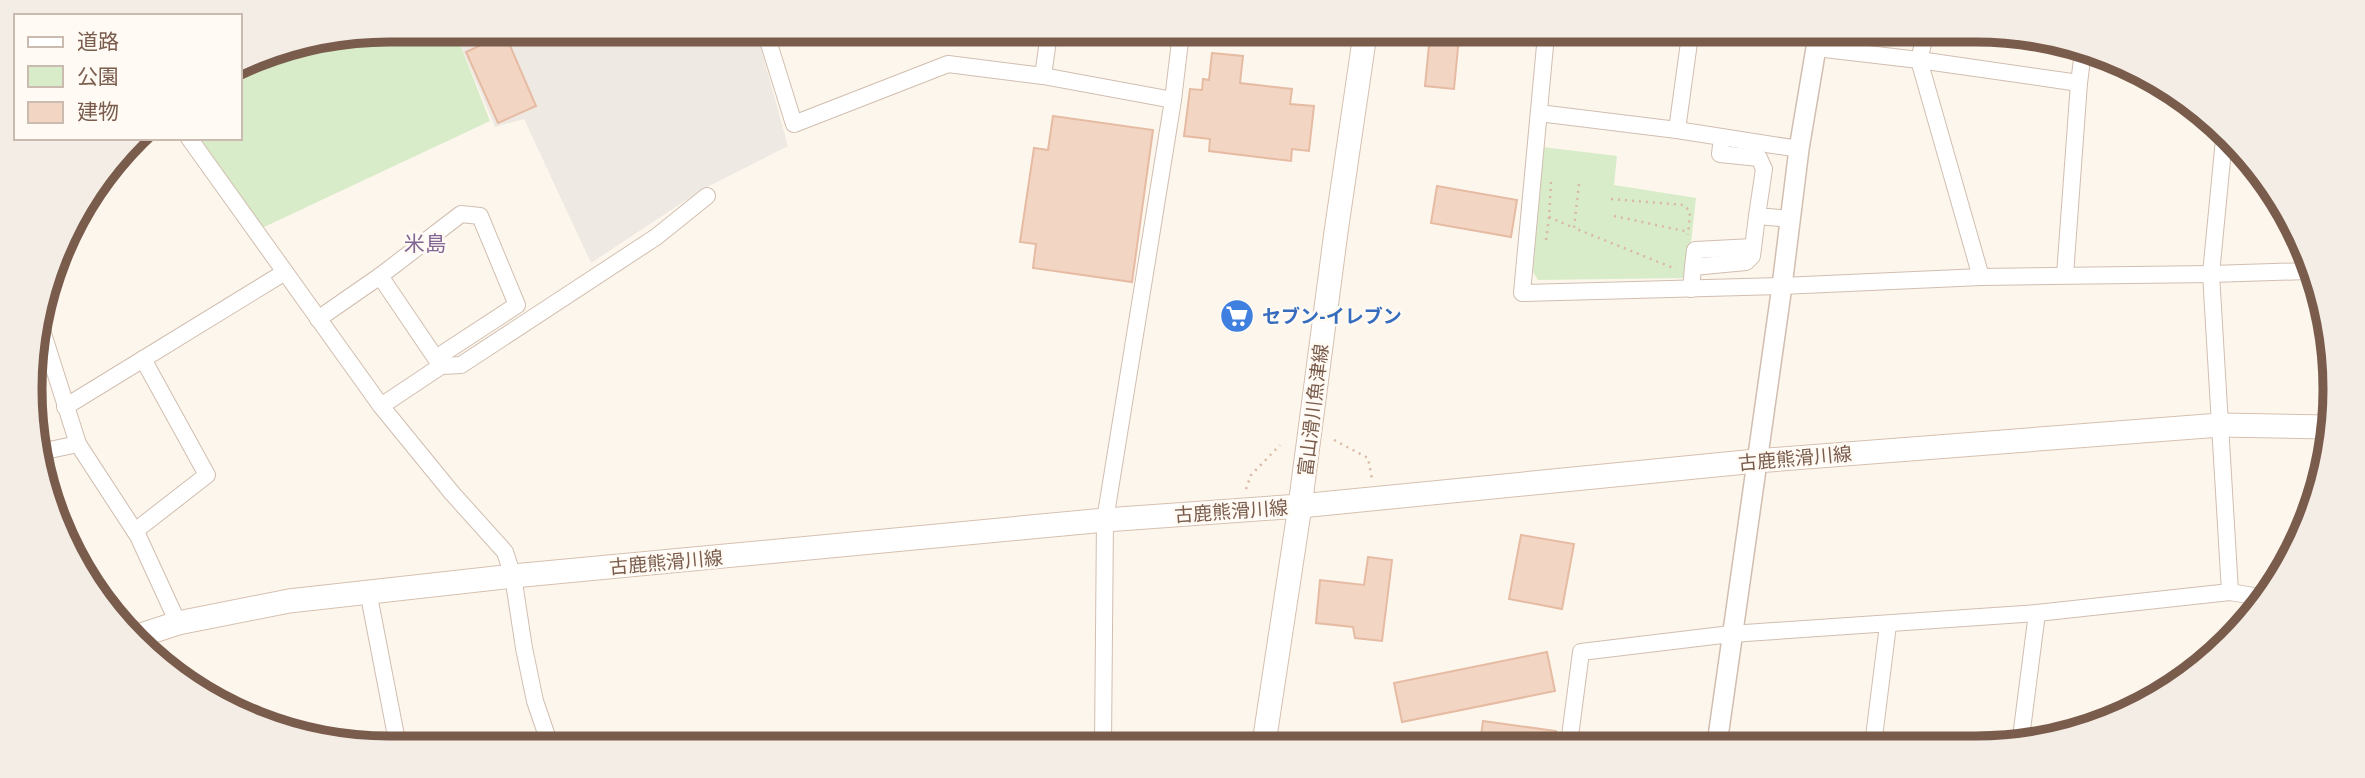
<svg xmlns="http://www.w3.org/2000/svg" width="2365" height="778" font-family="'PT Sans','Noto Sans JP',sans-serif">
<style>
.industrial{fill:#efe9e4}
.green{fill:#d8ecc9}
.building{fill:#f3d5c3;stroke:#e6bba3;stroke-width:2}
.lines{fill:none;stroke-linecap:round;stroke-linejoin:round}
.minor-casing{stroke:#d1beb0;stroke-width:18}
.tertiary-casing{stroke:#d1beb0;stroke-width:22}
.secondary-casing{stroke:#d6c0b0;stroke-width:25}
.path{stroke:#d9b8a5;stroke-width:2.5;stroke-dasharray:2 5;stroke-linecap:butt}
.minor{stroke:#fff;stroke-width:16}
.tertiary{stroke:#fff;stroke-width:19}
.secondary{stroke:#fff;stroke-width:23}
.labels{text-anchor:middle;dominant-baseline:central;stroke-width:5;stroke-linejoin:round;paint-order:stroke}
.shop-label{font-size:19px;font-weight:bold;fill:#366cbe;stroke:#fffaf3;text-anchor:start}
.street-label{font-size:19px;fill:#7a5c4d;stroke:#fffaf3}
.neighbourhood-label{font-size:21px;fill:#846695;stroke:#fffaf3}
.rim{fill:none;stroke:#7a5c4d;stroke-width:9}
</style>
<rect width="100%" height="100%" fill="#fdf6ec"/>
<polygon class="industrial" points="489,30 756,31 788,146 703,189 591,263 524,119 495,127 460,44"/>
<g class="green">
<polygon points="389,30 489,30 460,44 490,121 262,228 197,138 240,138 240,65 252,57"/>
<polygon points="1543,147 1617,156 1614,185 1696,198 1687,278 1538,280 1533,272"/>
</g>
<g class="building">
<polygon points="505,34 536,106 498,123 466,52"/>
<polygon points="1430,35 1459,37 1454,89 1425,86"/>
<polygon points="1212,53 1243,56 1240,83 1292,89 1290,104 1314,106 1309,151 1292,149 1291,161 1209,151 1210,139 1184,136 1190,89 1202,90 1203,79 1209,80"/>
<polygon points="1053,116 1153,130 1132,282 1033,268 1036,244 1020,242 1034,148 1048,150"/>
<polygon points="1437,186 1517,200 1511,237 1431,223"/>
<polygon points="1521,535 1574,544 1562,609 1509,599"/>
<polygon points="1368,557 1392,560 1382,641 1355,638 1353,627 1316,623 1320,580 1364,585"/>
<polygon points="1547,652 1555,691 1402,722 1394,683"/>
<polygon points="1483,721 1556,731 1554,744 1480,744"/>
</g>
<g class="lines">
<g class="minor-casing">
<g id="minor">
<polyline points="765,31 794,124 948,64 1043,76 1173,100"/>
<polyline points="1546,35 1522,293 1782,286 1981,277 2211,274 2308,271"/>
<polyline points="1925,36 1919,60 1981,277"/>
<polyline points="1816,48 1919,60 2079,83"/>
<polyline points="1043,76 1049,33"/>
<polyline points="1539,113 1677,130 1799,149"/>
<polyline points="1677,130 1690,35"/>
<polyline points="1722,137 1720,154 1759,158 1764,169 1757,216 1791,219"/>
<polyline points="189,138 381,406 452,493 505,552 513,576 524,648 535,701 549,742"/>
<polyline points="2224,139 2211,274 2230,592"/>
<polyline points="1693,267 1695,250 1753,247"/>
<polyline points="2065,275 2079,83 2083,52"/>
<polyline points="380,276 461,214 480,216 517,305 436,358"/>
<polyline points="1691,289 1693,267 1746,262 1752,256 1757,216"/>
<polyline points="318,319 380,276 441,366 381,406"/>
<polyline points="39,321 78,444 138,536 178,623"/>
<polyline points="441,366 461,365 656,237 707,196"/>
<polyline points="65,407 285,272"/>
<polyline points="40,452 78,444"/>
<polyline points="135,531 207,475 143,359"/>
<polyline points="368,591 397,741"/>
<polyline points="1103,743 1105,520 1173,100 1181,33"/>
<polyline points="1569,744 1581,652 1731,634 2037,613 2230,592 2265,598"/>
<polyline points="1873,745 1888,625"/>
<polyline points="2020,745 2037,613"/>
</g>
</g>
<g class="tertiary-casing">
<polyline id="tertiary" points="1717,744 1782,286 1799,149 1816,48 1821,36"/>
</g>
<g class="secondary-casing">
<g id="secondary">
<polyline points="138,636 178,623 289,601 513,576 1105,520 1300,506 1756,461 2220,425 2328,427"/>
<polyline points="1264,743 1300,506 1336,232 1365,34"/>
</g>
</g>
<g class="path">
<polyline points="1551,182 1549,217 1574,228"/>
<polyline points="1579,184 1574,228 1676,269"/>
<polyline points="1611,199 1684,205 1690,212 1688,235"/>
<polyline points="1614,216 1689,232"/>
<polyline points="1546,240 1549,217"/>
<polyline points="1334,440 1368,458 1372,479"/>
<polyline points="1246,489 1251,475 1280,445"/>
</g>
<use href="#minor" class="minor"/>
<use href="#tertiary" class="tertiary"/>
<use href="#secondary" class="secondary"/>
</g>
<defs>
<g id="supermarket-disc" transform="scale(1.75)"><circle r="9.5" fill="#3f7fe0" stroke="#fffaf3"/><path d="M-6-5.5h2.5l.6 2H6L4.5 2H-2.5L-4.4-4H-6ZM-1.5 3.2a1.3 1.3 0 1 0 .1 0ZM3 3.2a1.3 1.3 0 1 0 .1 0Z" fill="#fff"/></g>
</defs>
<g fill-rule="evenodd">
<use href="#supermarket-disc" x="1237" y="316"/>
</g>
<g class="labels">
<g class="shop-label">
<text x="1262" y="316">セブン-イレブン</text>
</g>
<g class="street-label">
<text transform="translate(1313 410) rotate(-83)">富山滑川魚津線</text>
<text transform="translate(1795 458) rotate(-5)">古鹿熊滑川線</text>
<text transform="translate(1231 511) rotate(-4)">古鹿熊滑川線</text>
<text transform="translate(666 562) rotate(-5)">古鹿熊滑川線</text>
</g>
<g class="neighbourhood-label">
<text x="425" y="243">米島</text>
</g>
</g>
<path d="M0 0H2365V778H0ZM389 42H1976A347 347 0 0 1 2323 389V389A347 347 0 0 1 1976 736H389A347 347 0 0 1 42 389V389A347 347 0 0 1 389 42Z" fill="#f4ede6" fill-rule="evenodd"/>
<path class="rim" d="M389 42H1976A347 347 0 0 1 2323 389V389A347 347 0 0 1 1976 736H389A347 347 0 0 1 42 389V389A347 347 0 0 1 389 42Z"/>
<rect x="14" y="14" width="228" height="126" fill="#fffaf3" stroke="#cabbb1" stroke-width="2"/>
<rect x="28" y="37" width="35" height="10" fill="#ffffff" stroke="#cabbb1" stroke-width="2"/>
<text x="77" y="49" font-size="21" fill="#7a5c4d">道路</text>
<rect x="28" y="66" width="35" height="21" fill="#d8ecc9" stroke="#cabbb1" stroke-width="2"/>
<text x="77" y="84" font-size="21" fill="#7a5c4d">公園</text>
<rect x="28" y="102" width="35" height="21" fill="#f3d5c3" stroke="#cabbb1" stroke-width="2"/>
<text x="77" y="119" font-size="21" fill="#7a5c4d">建物</text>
</svg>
